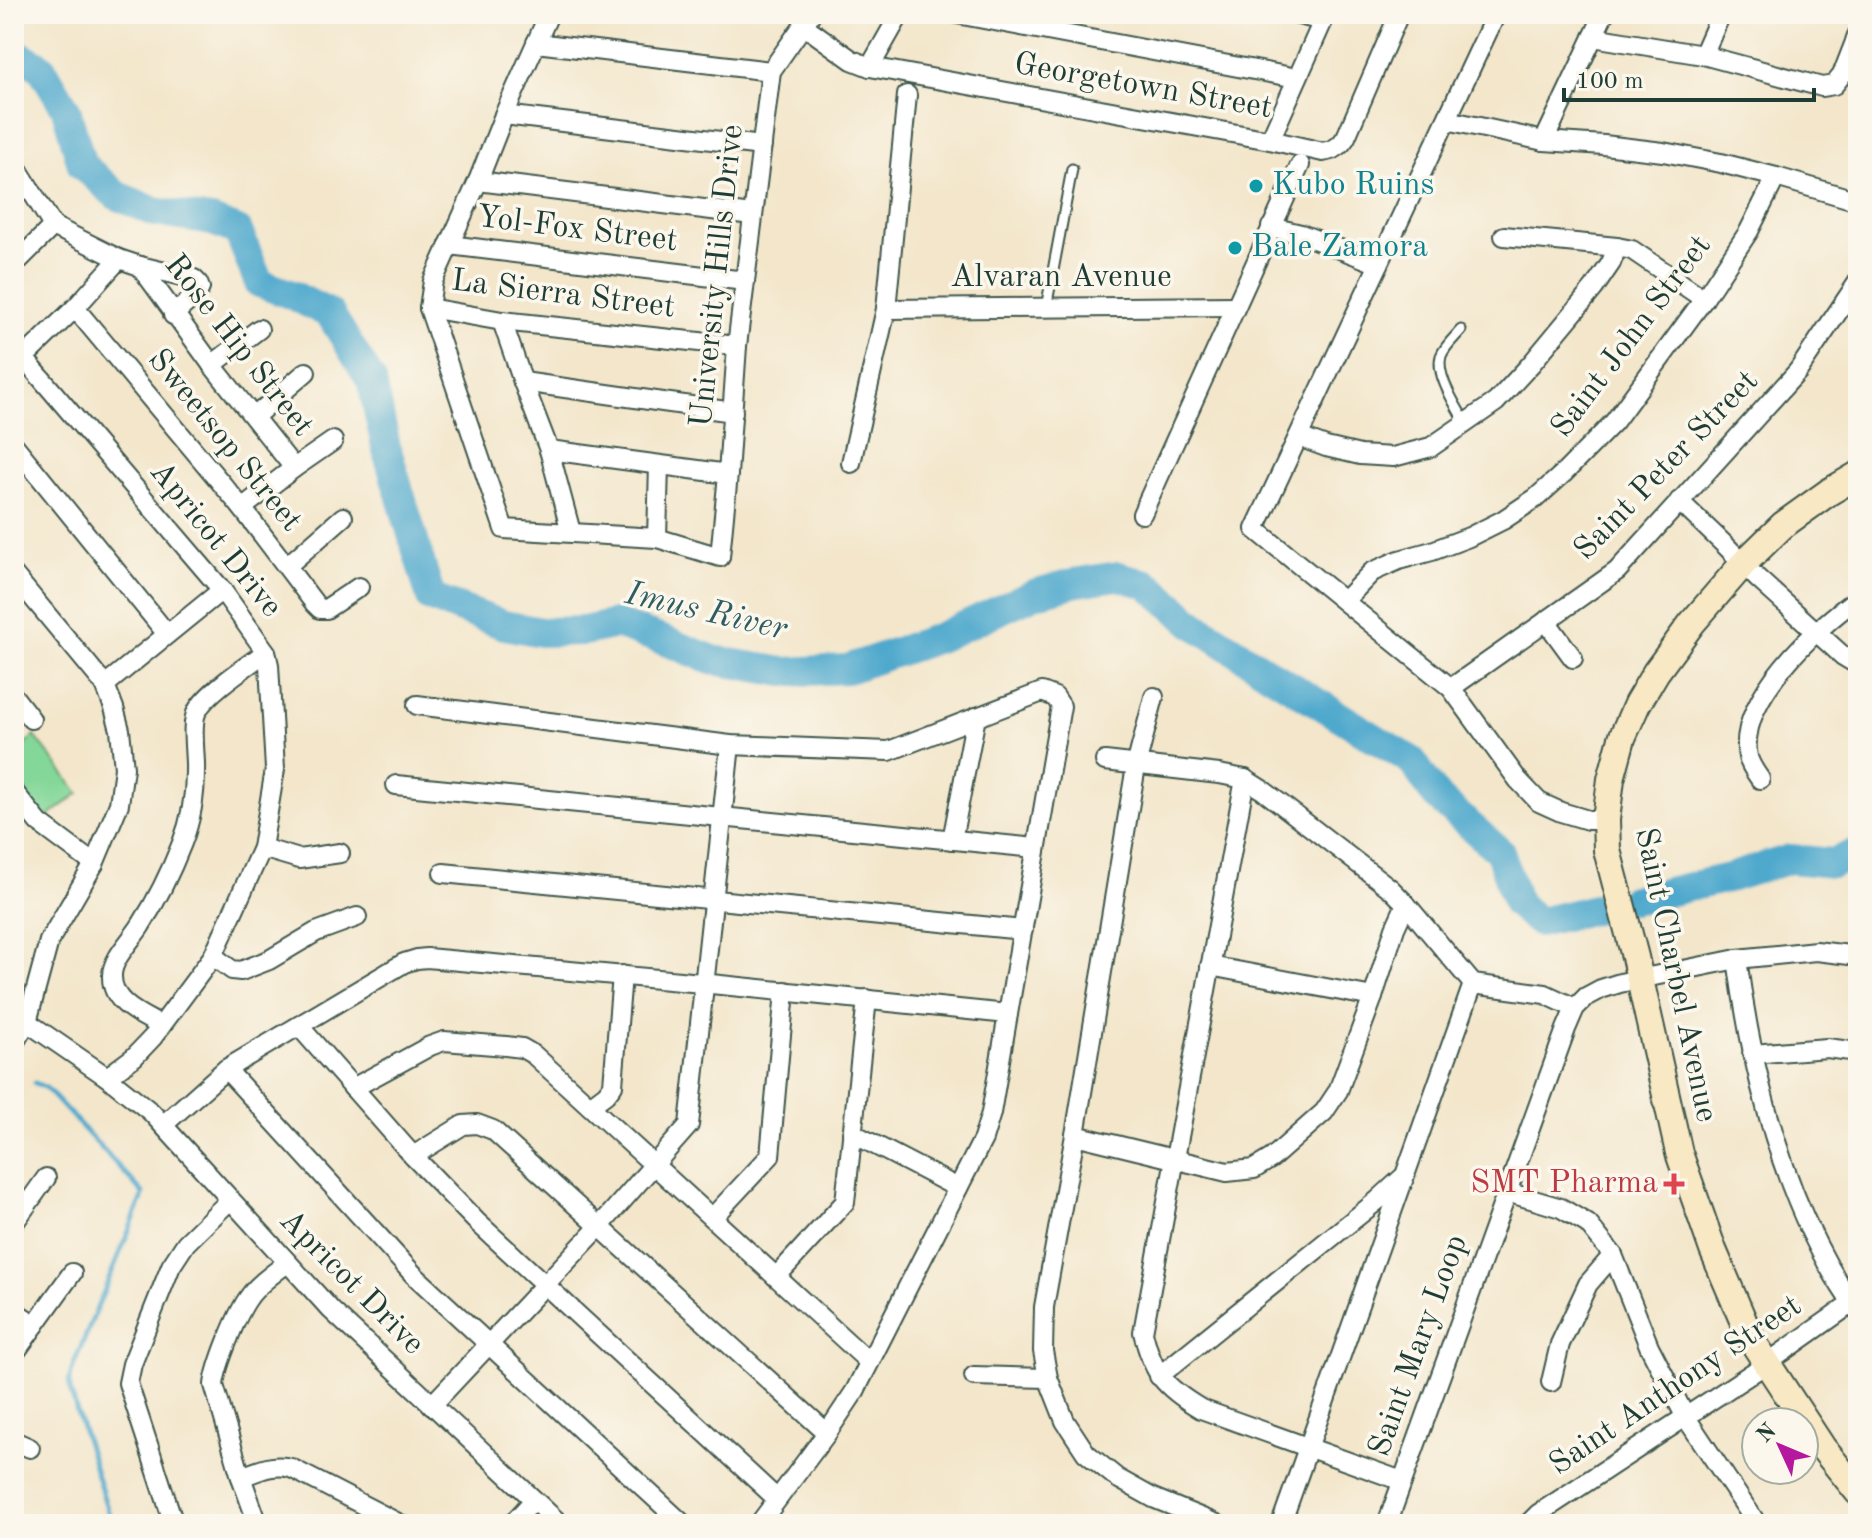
<svg xmlns="http://www.w3.org/2000/svg" width="1872" height="1538" font-family="'Old Standard TT',serif">
<style>
.green{fill:#83d798;stroke:#518a66;stroke-width:2}
.lines{fill:none;stroke-linecap:round;stroke-linejoin:round}
.stream{stroke:#50a9cd;stroke-width:5}
.river{stroke:#50a9cd;stroke-width:30}
.lane-casing{stroke:#3f564b;stroke-width:13}
.street-casing{stroke:#3f564b;stroke-width:22}
.secondary-casing{stroke:#3f564b;stroke-width:30}
.lane{stroke:#fff;stroke-width:9}
.street{stroke:#fff;stroke-width:18}
.secondary{stroke:#f8e8c3;stroke-width:26}
.culture-dot{fill:#0f9aa8;stroke:#fbf7ec;stroke-width:3}
.health-dot{fill:#e0444e;stroke:#fbf7ec;stroke-width:3}
.labels{text-anchor:middle;dominant-baseline:central;stroke-width:7;stroke-linejoin:round;paint-order:stroke}
.street-label{font-size:32px;fill:#1f3d34;stroke:#fbf7ec}
.culture-label{font-size:32px;fill:#0d838f;stroke:#fbf7ec;text-anchor:start}
.health-label{font-size:32px;fill:#be3a42;stroke:#fbf7ec;text-anchor:end}
.water-label{font-size:34px;font-style:italic;fill:#2e5d62;stroke:#fbf7ec}
</style>
<rect width="100%" height="100%" fill="#fbf7ec"/>
<filter id="ink" filterUnits="userSpaceOnUse"><feTurbulence type="fractalNoise" baseFrequency=".0125" numOctaves="2"/><feDisplacementMap in="SourceGraphic" scale="16" xChannelSelector="R" yChannelSelector="G"/><feConvolveMatrix kernelMatrix="1 2 1 2 8 2 1 2 1" color-interpolation-filters="sRGB"/></filter>
<filter id="wash" filterUnits="userSpaceOnUse"><feTurbulence type="fractalNoise" baseFrequency=".006" numOctaves="4" result="noise"/><feDisplacementMap in="SourceGraphic" scale="32" xChannelSelector="R" yChannelSelector="G"/><feGaussianBlur stdDeviation="1.8" result="paint"/><feColorMatrix in="noise" values="0 0 0 0 0 0 0 0 0 0 0 0 0 0 0 0 0 1.4 0 .05"/><feComposite in="paint" operator="in"/></filter>
<g filter="url(#wash)">
<rect width="100%" height="100%" fill="#f3e6cb"/>
<polygon class="green" points="35,736 79,793 45,819 14,779 14,753"/>
<g class="lines">
<polyline class="stream" points="35,1083 46,1088 143,1193 142,1199 74,1364 69,1380 71,1393 112,1524"/>
<g class="river">
<polyline points="14,52 41,67 66,109 82,165 116,195 155,212 212,221 238,231 259,283 292,295 330,314 372,382 386,447 431,598 504,625 541,632 584,631 616,624 660,639 713,660 784,672 847,669 938,638 1034,594 1073,583 1118,576 1147,584 1194,624 1258,666 1412,761 1436,796 1500,852 1517,904 1539,922 1607,906"/>
<polyline points="1633,900 1732,877 1790,859 1833,863 1858,852"/>
</g>
</g>
</g>
<g filter="url(#ink)">
<g class="lines">
<g class="lane-casing">
<g id="lane">
<polyline points="1046,308 1072,169"/>
<path d="M1461 330C1455 337 1444 347 1441 356 1435 375 1457 407 1466 424"/>
</g>
</g>
<g class="street-casing">
<g id="street">
<polyline points="549,14 504,115 478,181 433,281 429,308 504,529 657,538 720,557 728,474 737,346 771,71 811,14"/>
<polyline points="957,14 1297,78"/>
<polyline points="1295,14 1323,21"/>
<polyline points="1496,14 1255,529 1451,688 1518,780 1539,802 1561,812 1588,820 1606,820"/>
<path d="M803 25 852 60 870 67 1270 140 1323 152C1334 150 1340 147 1346 137L1399 14"/>
<polyline points="1593,37 1703,55 1822,87 1834,85 1842,75 1858,34"/>
<polyline points="536,43 771,71"/>
<polyline points="1703,55 1721,14"/>
<polyline points="870,67 900,14"/>
<polyline points="504,115 762,146"/>
<polyline points="1447,120 1544,141 1604,145 1663,152 1721,163 1776,177 1858,201"/>
<polyline points="1270,140 1326,14"/>
<polyline points="1544,141 1604,14"/>
<polyline points="14,163 53,226 119,259 140,266 194,279 198,283 200,288 197,294 173,315"/>
<polyline points="478,181 752,215"/>
<polyline points="1271,227 1301,234 1379,264"/>
<polyline points="1504,236 1617,247 1632,250 1704,299"/>
<polyline points="449,245 745,281"/>
<polyline points="14,265 53,226"/>
<polyline points="140,266 212,365 294,468"/>
<polyline points="75,308 242,508 315,604 320,609 326,609 359,587"/>
<polyline points="429,308 502,321 737,346"/>
<polyline points="886,309 1236,306"/>
<polyline points="502,321 523,382 549,450 571,532"/>
<polyline points="23,357 222,590 266,652 269,665 275,769 262,848 213,956 153,1037 134,1057 107,1077"/>
<polyline points="212,365 259,329"/>
<polyline points="14,367 75,308 119,259"/>
<polyline points="523,382 733,412"/>
<polyline points="254,417 306,372"/>
<polyline points="1299,437 1326,447 1360,455 1393,457 1431,447 1496,402 1531,364 1594,288 1611,263 1617,247"/>
<polyline points="14,445 167,634"/>
<polyline points="549,450 728,474"/>
<polyline points="851,463 886,309 907,95"/>
<polyline points="1679,501 1727,547 1757,578 1843,656 1858,665"/>
<polyline points="242,508 294,468 333,441"/>
<polyline points="1142,514 1300,165"/>
<polyline points="657,538 659,465"/>
<polyline points="287,566 343,517"/>
<polyline points="14,575 105,685 114,708 120,730 124,768 119,804 94,864 49,941 27,1022 14,1043"/>
<polyline points="1344,601 1372,572 1399,560 1432,551 1469,537 1503,520 1536,498 1565,472 1614,422 1704,299 1749,231 1776,177"/>
<polyline points="1546,621 1573,658"/>
<polyline points="105,685 222,590"/>
<polyline points="1451,688 1617,571 1798,371 1858,282"/>
<polyline points="14,697 31,719"/>
<polyline points="1154,697 1136,766 1075,1135 1044,1307 1043,1351 1048,1378 1065,1421 1086,1453 1117,1478 1153,1498 1217,1524"/>
<polyline points="417,705 730,745 889,751 1042,692 1055,697 1061,706 991,1113 983,1139 855,1391 827,1433 759,1524"/>
<polyline points="1105,761 1219,774 1245,779 1264,791 1391,889 1406,904 1473,984 1545,994 1575,1008"/>
<path d="M1245 779 1143 1332C1153 1374 1164 1387 1201 1409L1402 1481"/>
<path d="M1760 779C1755 772 1750 765 1748 757 1736 700 1817 627 1858 598"/>
<polyline points="396,785 1036,848"/>
<polyline points="14,792 39,823 94,864"/>
<polyline points="952,840 976,717"/>
<polyline points="262,848 299,859 340,853"/>
<polyline points="443,873 1023,930"/>
<polyline points="213,956 232,970 241,971 269,960 316,932 357,917"/>
<path d="M1737 959C1753 1078 1786 1213 1858 1312"/>
<polyline points="1210,966 1373,997"/>
<polyline points="27,1022 107,1077 151,1112 331,1310 560,1524"/>
<path d="M161 1026C142 1015 112 1004 112 977 111 959 132 940 141 925 157 900 171 871 182 843 191 820 195 796 195 772 196 756 190 724 197 711 207 692 247 666 266 652"/>
<polyline points="299,1026 413,1156 476,1221 777,1499"/>
<polyline points="1752,1054 1827,1048 1858,1052"/>
<polyline points="226,1069 414,1275 683,1524"/>
<polyline points="353,1088 430,1046 444,1041 506,1046 522,1048 534,1055 869,1362"/>
<polyline points="590,1106 606,1094 613,1085 622,975"/>
<polyline points="163,1125 226,1069 404,963 417,959 427,958 691,982 1008,1014"/>
<polyline points="852,1133 958,1188"/>
<polyline points="1075,1135 1227,1172 1254,1169 1272,1158 1324,1112 1338,1091 1373,997 1395,928 1406,904"/>
<polyline points="413,1156 463,1125 477,1124 493,1130 827,1433"/>
<polyline points="1507,1192 1561,1208 1588,1224 1613,1255 1649,1346 1685,1416 1757,1524"/>
<polyline points="712,1218 770,1156 785,991"/>
<polyline points="14,1223 46,1178"/>
<polyline points="776,1277 845,1202 867,999"/>
<polyline points="14,1311 35,1325"/>
<polyline points="14,1354 72,1273"/>
<polyline points="974,1376 1048,1378"/>
<polyline points="1159,1376 1378,1200 1402,1178"/>
<polyline points="1551,1382 1560,1344 1588,1284 1613,1255"/>
<polyline points="432,1405 600,1226 689,1125 730,745"/>
<polyline points="14,1441 30,1448"/>
<path d="M241 1477C258 1471 273 1463 291 1468L400 1524"/>
<polyline points="174,1524 128,1383 132,1364 171,1266 186,1243 230,1200"/>
<path d="M258 1524 241 1477 214 1385C216 1366 237 1313 249 1297 258 1284 274 1273 287 1263"/>
<polyline points="512,1524 534,1500"/>
<polyline points="1281,1524 1473,984"/>
<polyline points="1387,1524 1566,1029 1575,1008 1586,997 1601,989 1620,983 1737,959 1816,951 1858,956"/>
<polyline points="1528,1524 1538,1514 1766,1364 1858,1299"/>
</g>
</g>
<g class="secondary-casing">
<polyline id="secondary" points="1858,475 1829,492 1783,525 1743,564 1692,623 1656,672 1637,704 1622,738 1611,779 1606,820 1607,850 1635,957 1679,1153 1713,1250 1751,1339 1822,1447 1858,1492"/>
</g>
<use href="#lane" class="lane"/>
<use href="#street" class="street"/>
<use href="#secondary" class="secondary"/>
</g>
</g>
<g class="culture-dot">
<circle cx="1256" cy="186" r="8"/>
<circle cx="1235" cy="248" r="8"/>
</g>
<path class="health-dot" d="M1670 1172h8v8h8v8h-8v8h-8v-8h-8v-8h8z"/>
<g class="labels">
<g class="street-label">
<text transform="translate(1143 87) rotate(10)">Georgetown Street</text>
<text transform="translate(577 230) rotate(7)">Yol-Fox Street</text>
<text transform="translate(718 276) rotate(-84)">University Hills Drive</text>
<text x="1061" y="278">Alvaran Avenue</text>
<text transform="translate(563 295) rotate(7)">La Sierra Street</text>
<text transform="translate(1632 337) rotate(-53)">Saint John Street</text>
<text transform="translate(238 346) rotate(52)">Rose Hip Street</text>
<text transform="translate(224 441) rotate(51)">Sweetsop Street</text>
<text transform="translate(1667 466) rotate(-46)">Saint Peter Street</text>
<text transform="translate(215 540) rotate(51)">Apricot Drive</text>
<text transform="translate(1675 975) rotate(78)">Saint Charbel Avenue</text>
<text transform="translate(351 1283) rotate(45)">Apricot Drive</text>
<text transform="translate(1419 1346) rotate(-70)">Saint Mary Loop</text>
<text transform="translate(1676 1386) rotate(-34)">Saint Anthony Street</text>
</g>
<g class="culture-label">
<text x="1272" y="186">Kubo Ruins</text>
<text x="1251" y="248">Bale Zamora</text>
</g>
<g class="health-label">
<text x="1658" y="1184">SMT Pharma</text>
</g>
<g class="water-label">
<text transform="translate(706 612) rotate(13)">Imus River</text>
</g>
</g>
<rect width="1872" height="1538" fill="none" stroke="#fbf7ec" stroke-width="48"/>
<g transform="translate(1780 1446) rotate(314)"><circle r="38" fill="#fbf7ec" stroke="#a3ada2" stroke-width="2"/>
<path d="M0-6L14 30L0 20L-14 30Z" fill="#b5179e"/>
<text y="-12" font-size="22" font-weight="bold" text-anchor="middle" fill="#1f3d34">N</text>
</g>
<path d="M1564 88v12h250v-12" fill="none" stroke="#1f3d34" stroke-width="4"/>
<text x="1576" y="88" font-size="24" fill="#1f3d34" stroke="#fbf7ec" stroke-width="6" paint-order="stroke">100 m</text>
</svg>
